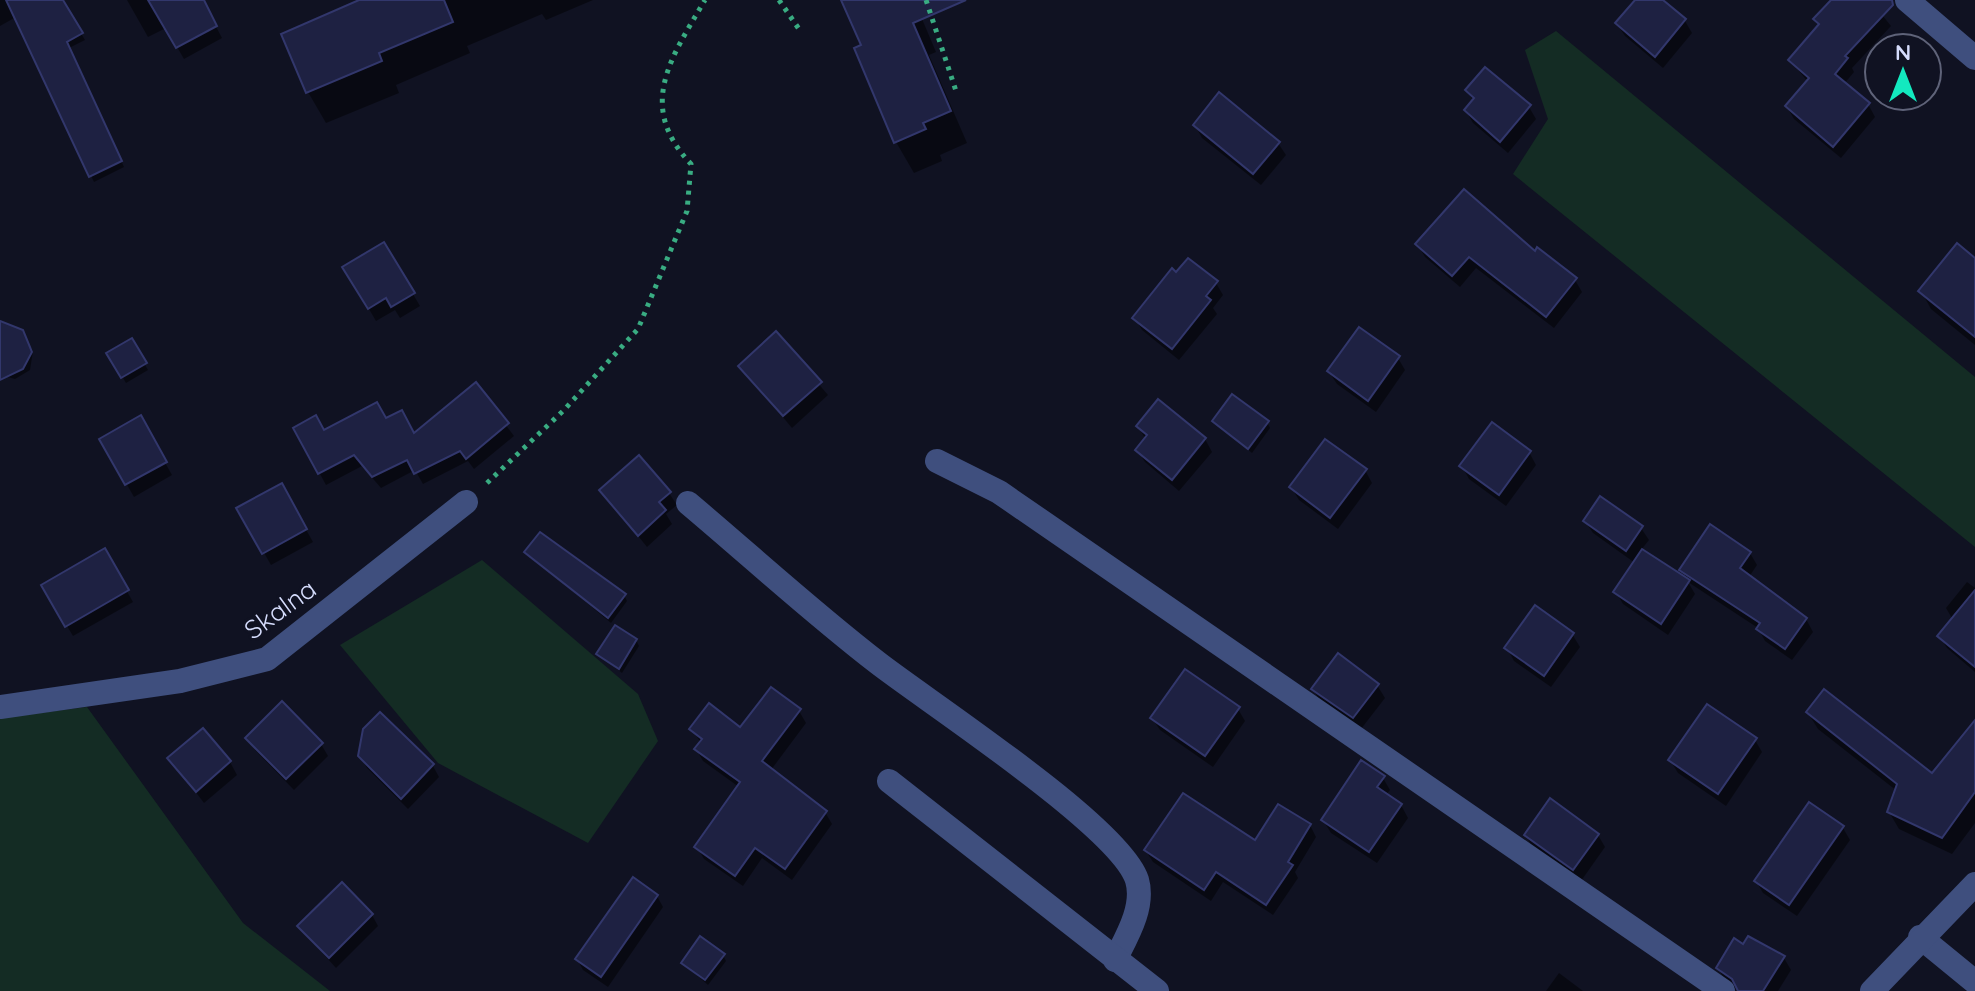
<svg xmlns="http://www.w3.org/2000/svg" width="1975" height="991" font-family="Quicksand,sans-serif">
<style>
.green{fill:#142c24}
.shadow{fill:#0007}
.building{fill:#1e2142;stroke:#32376c;stroke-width:2}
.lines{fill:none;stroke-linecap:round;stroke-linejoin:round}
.path{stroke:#39ac82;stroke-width:5;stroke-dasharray:4 6;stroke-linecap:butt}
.minor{stroke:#3f4f7e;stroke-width:24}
.labels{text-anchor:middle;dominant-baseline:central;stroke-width:6;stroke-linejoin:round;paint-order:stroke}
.street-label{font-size:26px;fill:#d5dcfc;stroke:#101222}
</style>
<rect width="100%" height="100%" fill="#101222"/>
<g class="green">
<polygon points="1556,31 1975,377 1975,547 1513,174 1548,119 1525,50"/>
<polygon points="482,560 638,694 658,741 588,843 438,763 340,645"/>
<polygon points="87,707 243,923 330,991 0,991 0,718"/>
</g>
<g class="shadow">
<polygon points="0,0 61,0 85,40 69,48 124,167 94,182 16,17 0,26"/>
<polygon points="127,0 202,0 222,38 184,59 166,28 148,37"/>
<polygon points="357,0 593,0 546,20 542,14 467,46 470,53 396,85 399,93 326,123 308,92"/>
<polygon points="843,0 914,0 936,52 929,55 967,143 940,155 942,161 914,173 896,142"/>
<polygon points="1637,0 1660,0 1685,21 1692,33 1663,68 1625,36 1617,24"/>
<polygon points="1833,0 1870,0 1891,26 1852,68 1854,72 1844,84 1868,104 1875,117 1841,158 1794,119 1787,107 1808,82 1790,60 1820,26 1816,19"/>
<polygon points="1467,90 1529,107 1536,119 1508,153 1473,123 1466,111 1474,102"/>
<polygon points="1195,125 1278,143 1286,155 1261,185 1202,138"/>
<polygon points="384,245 420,306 400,318 395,310 376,321 345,268"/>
<polygon points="1418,245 1535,253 1575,280 1582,292 1554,328 1476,268 1460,287 1425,257"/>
<polygon points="1975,261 1975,345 1931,309 1921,291"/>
<polygon points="1216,283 1223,295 1213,308 1217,314 1179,360 1142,330 1135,318"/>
<polygon points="0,331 21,332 33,351 30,370 15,379 0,375"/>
<polygon points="776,334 828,395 792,428 740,366"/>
<polygon points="131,341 148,370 126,383 109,354"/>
<polygon points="1398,358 1405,370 1376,412 1337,384 1329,372"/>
<polygon points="476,385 514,436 474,469 468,461 423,484 415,470 381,488 362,466 326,485 295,428 323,432 388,428 414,435"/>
<polygon points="140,418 172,475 134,497 101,439"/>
<polygon points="1214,421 1267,422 1270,428 1252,453"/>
<polygon points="1138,426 1205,439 1212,452 1179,491 1145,462 1137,450 1146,440"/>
<polygon points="1529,452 1536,465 1506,506 1469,479 1462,466"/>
<polygon points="1365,470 1372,483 1338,529 1299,500 1291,487"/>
<polygon points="281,485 313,542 271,565 239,509"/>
<polygon points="602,491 669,493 677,505 666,514 672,524 647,547"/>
<polygon points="1585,521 1641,528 1649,540 1641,550 1689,582 1682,570 1750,553 1757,565 1749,577 1806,619 1813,632 1792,660 1765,641 1758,628 1688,582 1695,594 1668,635 1623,604 1616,592 1635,563 1593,533"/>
<polygon points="104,551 133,602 73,636 43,586"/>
<polygon points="526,552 624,595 627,601 611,623"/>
<polygon points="1967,582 1975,588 1975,672 1947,648 1939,636 1953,620 1946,608"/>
<polygon points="1572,634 1580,647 1551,687 1514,661 1507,648"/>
<polygon points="636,640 639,646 622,673 598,654"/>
<polygon points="1377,685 1385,698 1361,729 1320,701 1313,689"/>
<polygon points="1238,709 1245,721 1213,767 1160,730 1152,718"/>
<polygon points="799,711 806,723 771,770 825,812 832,824 792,880 762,858 743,886 704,859 697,847 739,787 703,761 696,749 701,743 692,729 740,729"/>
<polygon points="1808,713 1932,776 1975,733 1975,823 1952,854 1899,829 1889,812 1897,791 1818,729"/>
<polygon points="380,715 433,766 439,777 408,809 367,768 360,756"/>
<polygon points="248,738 321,744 328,756 294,790 255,750"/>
<polygon points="1755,740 1762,752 1726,806 1678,773 1670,760"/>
<polygon points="170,758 230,762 237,775 204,803"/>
<polygon points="1383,778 1390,790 1386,795 1401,805 1408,818 1377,863 1331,833 1323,820"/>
<polygon points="1809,805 1843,828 1850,840 1797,916 1763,893 1756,881"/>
<polygon points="1310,825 1316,837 1295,872 1298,878 1273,915 1223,882 1211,901 1153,862 1146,851 1256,843"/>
<polygon points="1598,835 1605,847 1581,881 1533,848 1526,836"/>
<polygon points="657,896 663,907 608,987 583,970 577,959"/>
<polygon points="372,915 378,926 336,968 299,927"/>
<polygon points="1743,946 1784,958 1791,970 1778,991 1738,991 1725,980 1718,968"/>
<polygon points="723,955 726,961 708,985 683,963"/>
<polygon points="1559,973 1583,991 1546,991"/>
</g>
<g class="building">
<polygon points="6,0 63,0 83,33 67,42 122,161 89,177"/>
<polygon points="148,0 204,0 217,26 176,48"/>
<polygon points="359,0 444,0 453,22 379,53 382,61 306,93 281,34"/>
<polygon points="841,0 966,0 913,23 951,111 923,123 926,129 894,143 854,48 861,45"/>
<polygon points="1635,0 1663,0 1686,19 1655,57 1615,23"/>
<polygon points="1831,0 1892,0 1893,5 1845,56 1848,58 1835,74 1870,103 1833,147 1785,106 1809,78 1788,60 1819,24 1813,19"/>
<polygon points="1485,67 1531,105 1500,142 1464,110 1474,98 1465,90"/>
<polygon points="1219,92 1280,142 1253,174 1193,125"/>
<polygon points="1464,189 1535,251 1537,247 1577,278 1546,317 1469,257 1452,276 1415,244"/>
<polygon points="384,242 415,293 391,307 386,298 368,309 342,267"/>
<polygon points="1957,243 1975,258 1975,337 1918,291"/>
<polygon points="1188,258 1218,281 1206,296 1211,300 1172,349 1132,318 1172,268 1176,272"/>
<polygon points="0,321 23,330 32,352 23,369 0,380"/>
<polygon points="1359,327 1400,356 1368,401 1327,371"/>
<polygon points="776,331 822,382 783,416 738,366"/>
<polygon points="132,338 147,363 121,378 106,353"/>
<polygon points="476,382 509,423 466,459 460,451 414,474 407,460 372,477 354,455 318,474 293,428 316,415 324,430 377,402 386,418 402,410 414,433"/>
<polygon points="1232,394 1269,421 1248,449 1212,421"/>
<polygon points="1158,399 1206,438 1172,480 1135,450 1147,435 1136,426"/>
<polygon points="141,415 167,462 125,485 99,439"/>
<polygon points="1492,422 1531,451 1499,495 1459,466"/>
<polygon points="1325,439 1367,469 1330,518 1289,487"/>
<polygon points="639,455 671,492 659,502 666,510 638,536 599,490"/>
<polygon points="282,483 307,529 262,554 236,508"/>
<polygon points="1600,496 1643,526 1626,551 1583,521"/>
<polygon points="1710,524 1751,552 1740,568 1807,618 1785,649 1756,629 1760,623 1679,570"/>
<polygon points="540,532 626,594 608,618 524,552"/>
<polygon points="105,548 129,590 65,627 41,585"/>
<polygon points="1642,549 1690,580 1661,624 1613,592"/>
<polygon points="1975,590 1975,667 1937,636"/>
<polygon points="1535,605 1574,633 1544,676 1504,648"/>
<polygon points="615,625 637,639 619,669 596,654"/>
<polygon points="1338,653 1379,684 1353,718 1311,689"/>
<polygon points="1185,669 1240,707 1205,756 1150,718"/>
<polygon points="771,687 801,709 762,761 827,811 785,869 755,848 735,876 694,847 740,782 694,749 702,739 689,729 709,703 740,727"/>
<polygon points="1824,689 1932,773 1975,720 1975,792 1942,838 1887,812 1897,784 1806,712"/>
<polygon points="282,701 323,743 286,779 245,738"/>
<polygon points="1707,704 1757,738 1718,794 1668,760"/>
<polygon points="380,712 434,764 401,799 358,756 363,729"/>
<polygon points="203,728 231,761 196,792 167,758"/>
<polygon points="1361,760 1385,776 1377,787 1402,804 1369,852 1321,820"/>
<polygon points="1183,793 1255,840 1278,804 1311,824 1288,862 1293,865 1266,905 1216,872 1204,890 1144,850"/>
<polygon points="1550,798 1599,834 1573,870 1524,835"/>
<polygon points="1809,802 1844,826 1789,905 1754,881"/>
<polygon points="633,877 658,895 601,977 575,959"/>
<polygon points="342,882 373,914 329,958 297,926"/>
<polygon points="700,936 725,954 705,980 681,963"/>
<polygon points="1748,936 1785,956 1763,991 1738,991 1732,979 1716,968 1734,938 1743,944"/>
</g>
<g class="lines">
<g class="path">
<polyline points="779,0 801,32"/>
<polyline points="926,0 956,91"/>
<path d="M487 483 564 410 638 329 687 211 691 164C636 106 671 58 705 0"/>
</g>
<g class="minor">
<polyline points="1907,0 1975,58"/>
<polyline points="937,461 999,492 1723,991"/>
<path d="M688 503C751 556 813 613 878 663 931 704 1120 827 1137 880 1145 907 1126 938 1115 960"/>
<polyline points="0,707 180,681 267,659 466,502"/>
<polyline points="889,781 1157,991"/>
<polyline points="1920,937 1975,982"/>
<polyline points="1872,991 1975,884"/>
</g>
</g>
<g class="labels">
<g class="street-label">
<text transform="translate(280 609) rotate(-36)">Skalna</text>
</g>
</g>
<g transform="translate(1903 72)"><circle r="38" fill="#101222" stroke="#5f6379" stroke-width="2"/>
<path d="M0-6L14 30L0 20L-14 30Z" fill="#13e9bf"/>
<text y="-12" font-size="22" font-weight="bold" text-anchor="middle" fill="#d5dcfc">N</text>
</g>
</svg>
